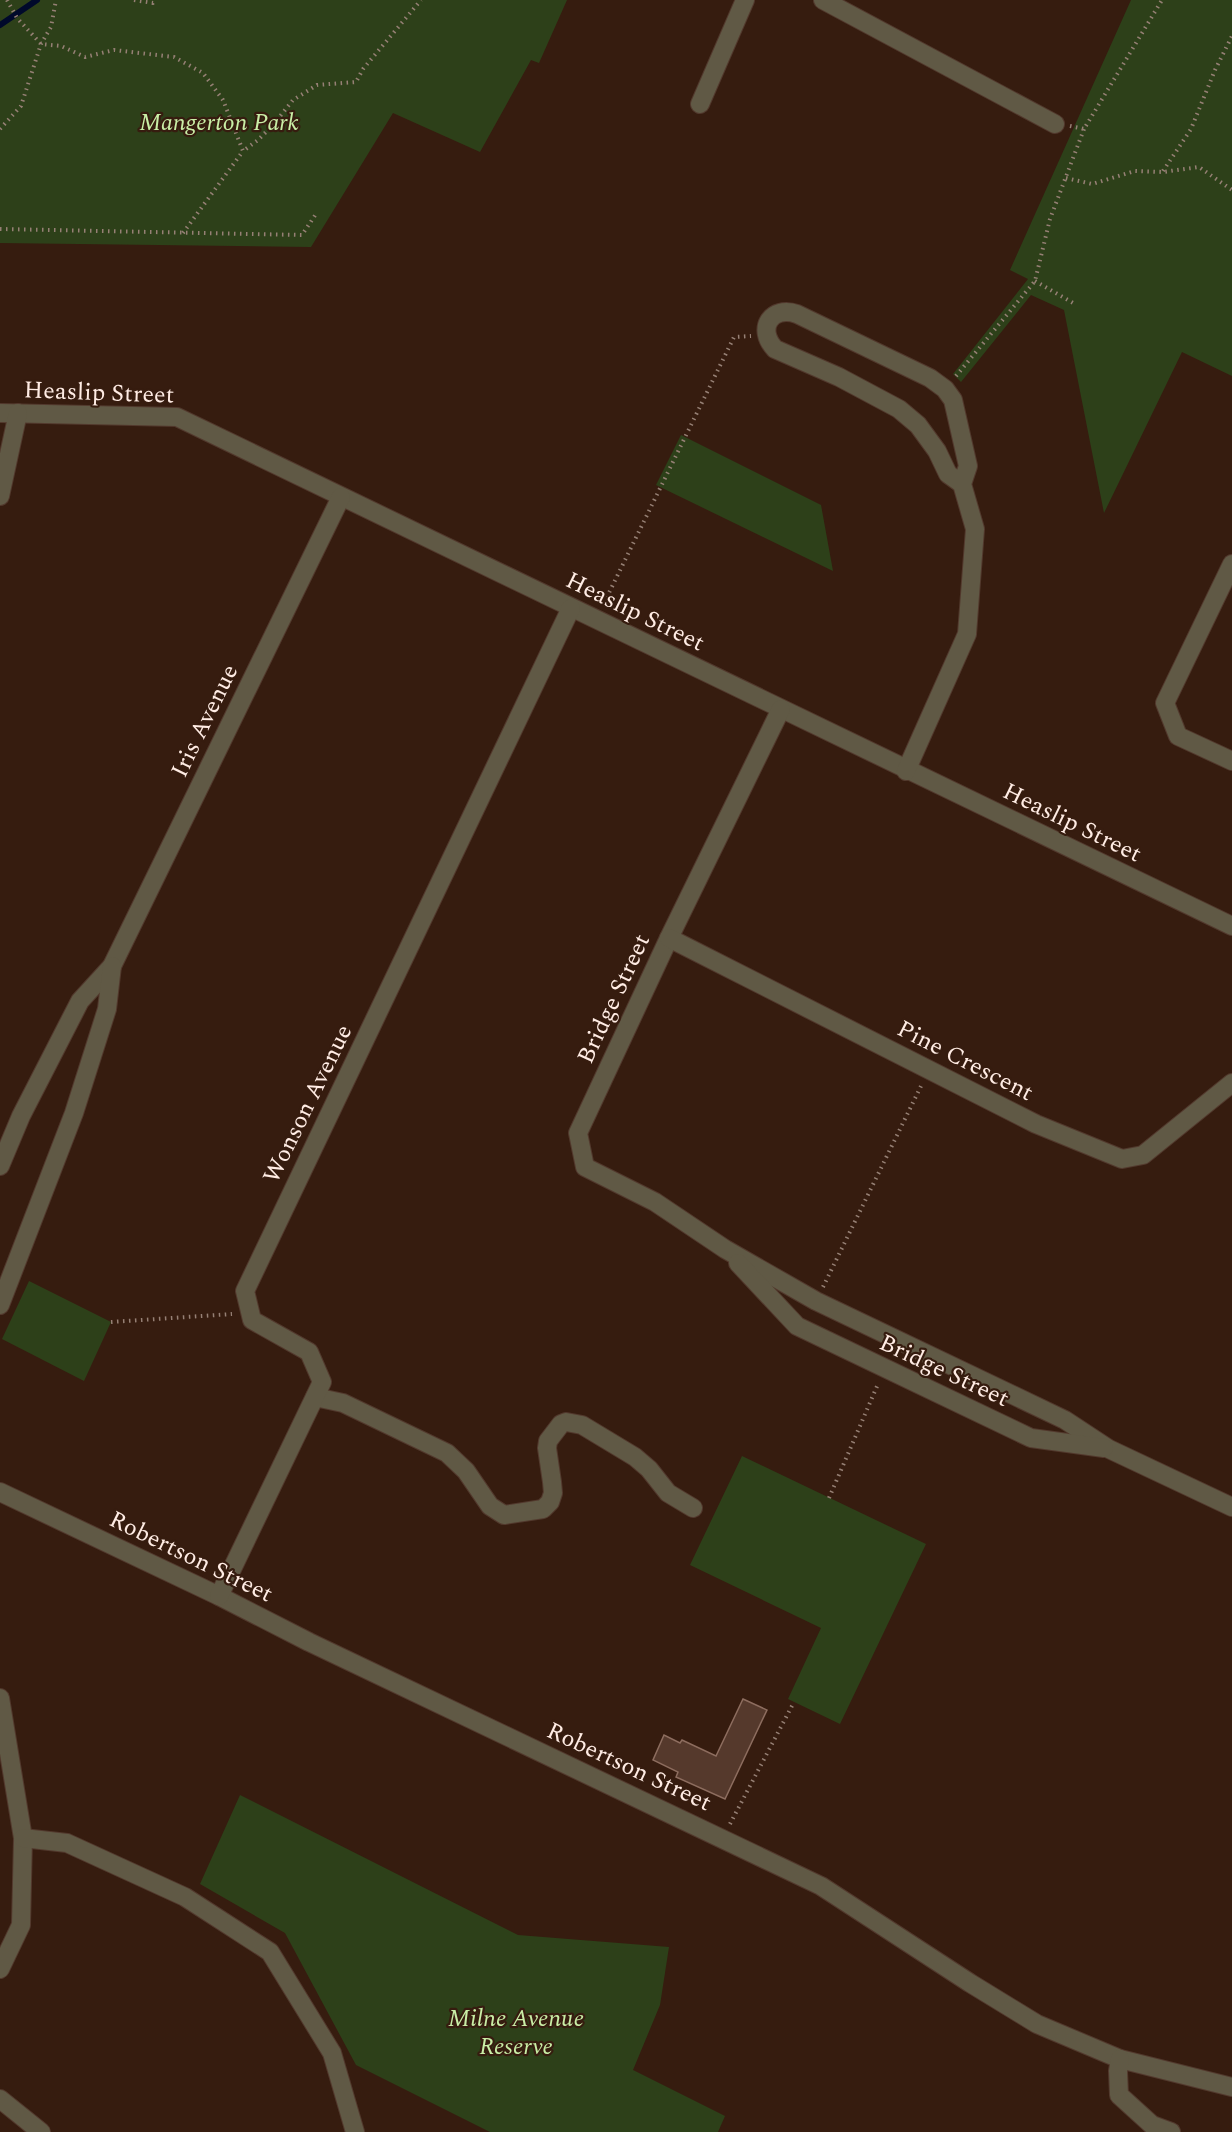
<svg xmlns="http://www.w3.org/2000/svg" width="1232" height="2132" font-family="Spectral,serif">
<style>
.green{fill:#2d4019}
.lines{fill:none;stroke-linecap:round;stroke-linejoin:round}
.stream{stroke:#00092b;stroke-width:6}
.building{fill:#55392c;stroke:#8d6d5f;stroke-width:1.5}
.minor-casing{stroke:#52392d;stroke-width:20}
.path{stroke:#968075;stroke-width:4;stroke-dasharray:1.5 4.5;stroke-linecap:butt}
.minor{stroke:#605945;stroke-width:18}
.labels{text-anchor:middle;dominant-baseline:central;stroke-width:4.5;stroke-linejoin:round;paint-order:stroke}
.park-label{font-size:24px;font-style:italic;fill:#c9eea6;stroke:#361c0f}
.street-label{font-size:24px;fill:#ffece4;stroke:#361c0f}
</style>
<rect width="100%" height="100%" fill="#361c0f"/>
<g class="green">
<polygon points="0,0 567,0 539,63 531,60 480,152 393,113 311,247 0,243"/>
<polygon points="1131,0 1232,0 1232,376 1182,352 1104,513 1064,310 1031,295 961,382 953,374 1028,279 1010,270"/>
<polygon points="681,435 821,505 833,571 656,485"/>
<polygon points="29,1281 111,1322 84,1381 2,1339"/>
<polygon points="742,1456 926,1544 840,1724 788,1699 821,1628 690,1565"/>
<polygon points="240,1795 518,1935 669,1947 660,2005 633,2070 725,2116 718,2132 490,2132 356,2065 285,1933 200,1884"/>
</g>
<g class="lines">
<polyline class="stream" points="0,25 37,0"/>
</g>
<polygon class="building" points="743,1699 767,1710 725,1799 676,1777 678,1772 653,1760 664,1735 680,1743 682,1740 716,1756"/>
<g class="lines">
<g class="minor-casing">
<g id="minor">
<polyline points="823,0 1055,124"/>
<polyline points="700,104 745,0"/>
<polyline points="0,413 177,417 1232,926"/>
<polyline points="0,496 18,413"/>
<polyline points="1232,564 1165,703 1178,736 1232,761"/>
<polyline points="781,709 669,938 578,1133 585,1167 655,1202 725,1249 816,1301 1065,1420 1109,1449 1232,1507"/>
<path d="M906 771 967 634 975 529 962 484 948 474 937 451 918 425 899 409 839 377 775 349C756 329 771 305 797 314L930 378 945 389 953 400 968 466 962 484"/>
<polyline points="669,938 1036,1124 1122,1159 1143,1155 1232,1083"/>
<polyline points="0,1166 21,1116 80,1001 112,966 341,497"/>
<polyline points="738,1263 797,1326 1031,1438 1104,1448"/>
<polyline points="0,1305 74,1113 107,1009 112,966"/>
<polyline points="315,1397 343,1403 447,1453 466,1471 490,1506 504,1515 543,1509 550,1502 553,1493 552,1482 547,1448 548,1441 561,1424 566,1422 582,1425 635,1457 649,1469 668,1493 693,1508"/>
<polyline points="0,1492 219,1596 309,1642 821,1886 970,1983 1037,2024 1120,2059 1232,2087"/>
<polyline points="219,1596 322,1382 309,1352 252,1320 245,1291 571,608"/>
<polyline points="0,1698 23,1838 21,1925 0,1969"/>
<polyline points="23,1838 67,1843 185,1897 270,1952 332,2053 355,2132"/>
<polyline points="1120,2059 1118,2071 1119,2095 1152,2125 1171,2132"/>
<polyline points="0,2099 41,2132"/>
</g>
</g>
<g class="path">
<polyline points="7,0 17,18 41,44 61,46 85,57 114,50 174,57 203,73 223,100 243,151 258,140 273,125 293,100 317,85 356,82 363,69 421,0"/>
<polyline points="134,0 153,3 155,0"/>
<polyline points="1070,126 1084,129 1162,0"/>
<polyline points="0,129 21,106 41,44 51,27 56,0"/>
<polyline points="1163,171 1191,129 1215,70 1232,36"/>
<polyline points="1066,178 1092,184 1135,171 1163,172 1199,167 1232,190"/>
<polyline points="0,229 302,235 316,214"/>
<polyline points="183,233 243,151"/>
<polyline points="1035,281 1075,304"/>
<polyline points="956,376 1035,281 1050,219 1084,129"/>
<polyline points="604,603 734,337 751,336"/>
<polyline points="823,1287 922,1084"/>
<polyline points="111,1322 232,1314"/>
<polyline points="829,1498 878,1384"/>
<polyline points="730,1824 794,1702"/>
</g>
<use href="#minor" class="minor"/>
</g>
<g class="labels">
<g class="park-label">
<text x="219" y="123">Mangerton Park</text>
<text x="516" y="2019">Milne Avenue<tspan x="516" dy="28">Reserve</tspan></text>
</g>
<g class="street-label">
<text transform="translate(99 393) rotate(2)">Heaslip Street</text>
<text transform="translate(635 612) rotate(26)">Heaslip Street</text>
<text transform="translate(205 721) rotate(-64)">Iris Avenue</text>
<text transform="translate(1072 823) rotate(26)">Heaslip Street</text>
<text transform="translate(614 999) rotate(-65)">Bridge Street</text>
<text transform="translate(965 1061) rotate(27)">Pine Crescent</text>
<text transform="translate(308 1104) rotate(-64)">Wonson Avenue</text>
<text transform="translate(944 1371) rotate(25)">Bridge Street</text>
<text transform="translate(191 1557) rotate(26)">Robertson Street</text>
<text transform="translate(629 1767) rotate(25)">Robertson Street</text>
</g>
</g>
</svg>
